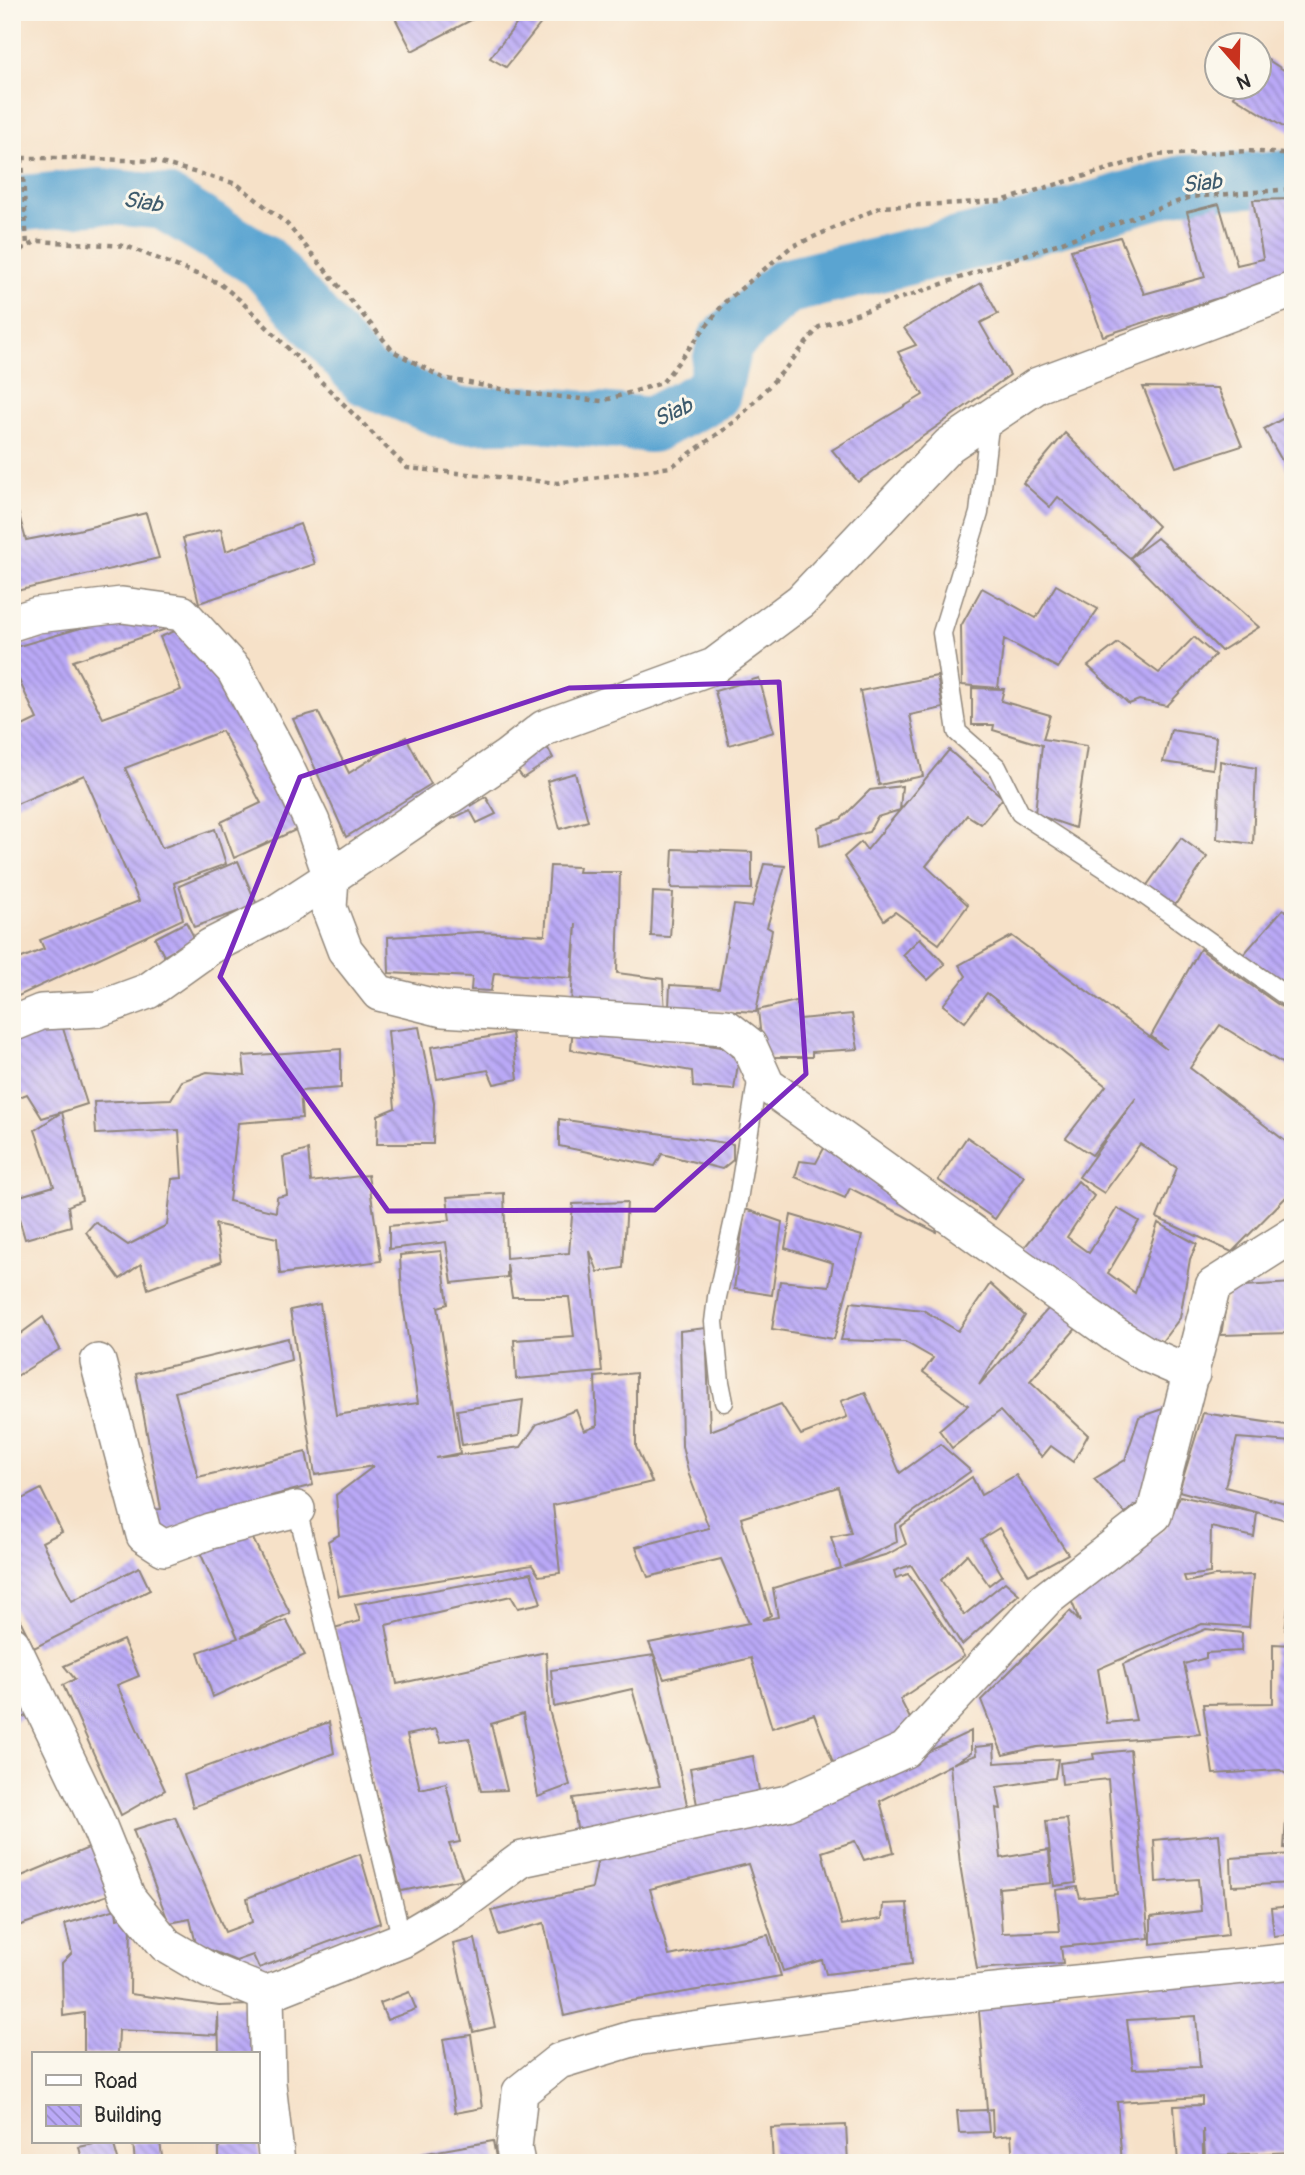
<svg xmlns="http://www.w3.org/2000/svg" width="1305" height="2175" font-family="Pangolin,sans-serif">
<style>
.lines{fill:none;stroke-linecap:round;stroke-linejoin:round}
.river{stroke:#5aa4d1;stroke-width:56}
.building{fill:url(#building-back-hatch);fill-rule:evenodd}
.service-casing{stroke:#90867a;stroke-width:21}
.minor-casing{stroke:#90867a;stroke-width:38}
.path{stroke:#90867a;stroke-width:4.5;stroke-dasharray:5 5;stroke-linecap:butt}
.service{stroke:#fff;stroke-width:18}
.minor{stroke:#fff;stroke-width:35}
.marked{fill:none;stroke:#7b2cbf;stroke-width:5;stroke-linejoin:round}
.labels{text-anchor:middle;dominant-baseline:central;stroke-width:6;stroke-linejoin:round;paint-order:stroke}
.water-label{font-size:23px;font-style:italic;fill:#3e5b6d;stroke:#fbf7ec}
</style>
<defs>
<pattern id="building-back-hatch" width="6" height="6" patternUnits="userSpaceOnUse" patternTransform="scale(1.75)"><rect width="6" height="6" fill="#baa9f7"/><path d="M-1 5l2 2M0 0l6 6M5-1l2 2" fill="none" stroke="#978ac8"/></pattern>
</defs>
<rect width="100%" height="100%" fill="#fbf7ec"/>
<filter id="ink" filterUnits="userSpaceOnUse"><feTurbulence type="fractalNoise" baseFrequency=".0143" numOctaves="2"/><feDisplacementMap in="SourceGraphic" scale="14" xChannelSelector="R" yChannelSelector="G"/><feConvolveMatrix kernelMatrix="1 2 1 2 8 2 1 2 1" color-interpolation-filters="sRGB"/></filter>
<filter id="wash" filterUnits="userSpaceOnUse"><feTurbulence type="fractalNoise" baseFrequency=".00686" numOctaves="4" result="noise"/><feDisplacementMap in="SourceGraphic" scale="28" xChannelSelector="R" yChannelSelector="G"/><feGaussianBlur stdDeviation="1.57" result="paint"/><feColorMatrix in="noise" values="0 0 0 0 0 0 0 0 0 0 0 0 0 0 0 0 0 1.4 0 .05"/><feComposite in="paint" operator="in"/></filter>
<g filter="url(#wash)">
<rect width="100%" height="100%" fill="#f6e1c8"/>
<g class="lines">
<polyline class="river" points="12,204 101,196 164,202 263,262 366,378 458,416 532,414 651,425 713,393 725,342 784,287 1033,227 1184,183 1293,178"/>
</g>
<g id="blocks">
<g class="building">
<polygon points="392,12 477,12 479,16 412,51"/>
<polygon points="526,12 550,12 506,67 490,58"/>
<polygon points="1265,58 1293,76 1293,133 1233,96 1240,88 1260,88 1260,64"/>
<polygon points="1293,199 1293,279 1212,300 1103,336 1071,250 1120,237 1144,294 1205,277 1187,212 1219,204 1237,265 1263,259 1253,200"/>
<polygon points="981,283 998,314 980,323 1010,375 858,482 832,450 923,395 898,352 916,345 904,328"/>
<polygon points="1143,387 1218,388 1242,446 1176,467"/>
<polygon points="1293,413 1293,480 1264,429"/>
<polygon points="1065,433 1158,526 1130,558 1157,538 1259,627 1221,651 1130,558 1058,497 1050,507 1023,483"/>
<polygon points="12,490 26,540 78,530 146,513 159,558 12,592"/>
<polygon points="300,524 315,564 199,603 183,538 221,529 226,551"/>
<polygon points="1056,585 1098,609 1058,668 1004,639 998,688 962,685 961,626 982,588 1036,618"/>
<polygon points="122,616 172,627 73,661 103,718 181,690 160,637 180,629 238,702 300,828 234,858 221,822 261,803 222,731 125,768 162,848 215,829 226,864 174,883 183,919 12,999 12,962 44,949 40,940 139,901 84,775 12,806 12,731 37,719 12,665 12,648"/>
<polygon points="1194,637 1215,655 1167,706 1139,700 1129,704 1088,666 1118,643 1159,673"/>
<polygon points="937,676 943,708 910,715 923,776 879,785 860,691"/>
<polygon points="759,678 774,732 729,745 715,691"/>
<polygon points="972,688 1004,689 1001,701 1050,715 1043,739 1087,746 1075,828 1035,814 1042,745 993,730 994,725 972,725"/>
<polygon points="318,712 349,773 406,737 431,784 346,837 293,719"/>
<polygon points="1171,730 1216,737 1213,769 1163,762"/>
<polygon points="545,743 553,758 523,778 514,766"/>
<polygon points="949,750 1003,798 981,824 967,815 926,866 968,905 939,944 895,912 884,920 844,857 861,842 867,850 900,810 877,817 869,832 820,846 818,827 841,819 870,790 902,786 900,810"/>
<polygon points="1220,761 1256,768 1253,844 1217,839"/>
<polygon points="575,773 588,821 560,829 547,781"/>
<polygon points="467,794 471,806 486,797 496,814 477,823 470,810 452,819 446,806"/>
<polygon points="1181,838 1207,857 1173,908 1145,888"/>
<polygon points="673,849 752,852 752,889 671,888"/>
<polygon points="238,861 257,905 194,927 179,886"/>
<polygon points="764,864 785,866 767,927 772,930 756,1012 669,1007 670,985 719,988 734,905 752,907"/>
<polygon points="550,866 579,867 578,872 620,872 617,973 663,979 665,1013 571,1004 576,924 571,978 494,973 491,991 471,990 472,977 389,973 388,937 478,932 545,935"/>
<polygon points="653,892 673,893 670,937 651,936"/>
<polygon points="1283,909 1293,916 1293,975 1286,984 1243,955"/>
<polygon points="186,922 195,939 164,956 155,938"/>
<polygon points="1012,936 1166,1049 1151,1036 1200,949 1293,1015 1293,1070 1220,1025 1190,1068 1293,1147 1293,1190 1232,1252 1157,1218 1177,1168 1140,1144 1104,1193 1079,1177 1136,1098 1092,1155 1066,1138 1106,1086 987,993 965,1022 943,1005 966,976 959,965"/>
<polygon points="920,938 945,964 928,980 903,955"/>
<polygon points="796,1001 800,1019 852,1014 858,1049 812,1052 812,1057 763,1057 758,1010"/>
<polygon points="60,1019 87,1104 62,1112 82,1200 68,1206 71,1226 25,1239 13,1198 54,1186 35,1130 62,1112 42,1118 27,1094 12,1100 12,1038"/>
<polygon points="573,1026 721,1047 730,1051 738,1064 734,1090 693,1087 692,1071 571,1050"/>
<polygon points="419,1027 434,1103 433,1144 377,1144 378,1115 395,1108 388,1031"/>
<polygon points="512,1033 518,1079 494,1084 488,1070 437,1079 431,1047"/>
<polygon points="341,1049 341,1088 300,1091 302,1118 238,1123 229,1201 276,1212 277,1197 287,1195 283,1157 308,1150 311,1182 368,1175 381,1261 280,1274 277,1238 215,1224 221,1262 148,1289 141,1264 120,1279 86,1232 95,1222 128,1245 167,1225 172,1179 182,1178 179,1130 96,1134 94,1102 171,1099 182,1081 207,1072 245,1075 243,1056"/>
<polygon points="559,1119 733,1144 733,1160 722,1169 662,1154 655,1166 559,1146"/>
<polygon points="967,1137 1024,1176 995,1219 938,1180"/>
<polygon points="829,1139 939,1220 936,1232 850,1188 845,1198 795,1177 800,1161 816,1163"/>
<polygon points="1078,1181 1094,1196 1067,1237 1089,1253 1117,1208 1139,1221 1108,1273 1135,1293 1158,1223 1197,1244 1190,1259 1180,1318 1160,1344 1019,1254"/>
<polygon points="504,1193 506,1258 569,1253 573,1204 627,1202 623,1268 598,1272 590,1251 602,1372 516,1379 514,1340 574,1336 569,1297 512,1297 507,1264 507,1277 452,1283 446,1242 389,1249 389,1226 450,1220 447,1197"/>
<polygon points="745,1209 782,1222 772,1295 734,1289"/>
<polygon points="791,1215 862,1236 834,1339 772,1329 780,1281 829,1286 833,1263 785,1248"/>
<polygon points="441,1251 448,1304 438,1307 460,1453 436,1458 521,1447 537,1424 576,1410 584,1431 597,1426 595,1377 636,1373 636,1447 652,1482 553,1505 560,1573 539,1576 532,1565 339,1596 328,1541 339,1535 336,1495 374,1466 315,1475 290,1310 320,1304 336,1415 418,1403 402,1298 400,1255"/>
<polygon points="1293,1283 1293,1333 1221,1335 1229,1287"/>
<polygon points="990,1284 1025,1316 996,1357 979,1385 1058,1298 1080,1324 1030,1381 1088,1435 1073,1462 1051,1446 1042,1457 1000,1411 952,1448 939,1430 968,1405 923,1372 933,1358 905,1342 841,1340 851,1302 923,1310 958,1331"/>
<polygon points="43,1317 60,1349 12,1379 12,1340"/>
<path d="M706 1328 710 1431 781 1404 801 1435 847 1417 841 1401 865 1392 900 1473 940 1444 971 1471 895 1525 897 1542 844 1567 888 1554 906 1544 900 1527 972 1477 981 1495 1016 1475 1068 1554 1029 1575 999 1528 981 1539 1002 1575 989 1585 967 1554 941 1580 964 1615 1005 1582 1019 1594 962 1645 911 1565 894 1571 896 1578 908 1574 964 1656 900 1699 916 1730 835 1767 814 1714 772 1728 751 1658 664 1679 649 1643 749 1623 721 1559 648 1577 636 1547 709 1528 689 1475 682 1446 680 1331ZM838 1487 851 1533 831 1537 841 1568 773 1588 778 1617 762 1620 771 1615 741 1518Z"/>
<polygon points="288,1338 291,1360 175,1392 198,1477 306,1452 313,1485 271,1496 274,1511 154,1534 147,1510 161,1509 136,1374"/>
<polygon points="523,1400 519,1436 462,1445 457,1410"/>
<polygon points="1171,1406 1154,1492 1125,1513 1094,1479 1125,1460 1139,1417"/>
<polygon points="1203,1413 1293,1426 1293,1442 1237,1438 1225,1487 1293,1505 1293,1522 1179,1491"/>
<polygon points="41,1489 62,1532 42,1542 72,1601 139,1567 150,1590 34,1648 12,1604 12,1504"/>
<polygon points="1180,1496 1257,1513 1254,1537 1211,1527 1210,1573 1184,1576 1186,1582 1214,1576 1253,1575 1249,1627 1202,1624 1098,1669 1107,1723 1136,1720 1123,1664 1206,1629 1242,1633 1241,1651 1206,1653 1206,1658 1184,1664 1200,1734 1037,1747 1003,1755 981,1700 1070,1611 1080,1622 1069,1595 1166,1528"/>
<polygon points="249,1531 290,1613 241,1637 286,1620 305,1655 213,1697 198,1652 238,1638 199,1550"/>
<polygon points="531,1573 541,1603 518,1608 511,1596 386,1625 397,1684 546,1652 549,1710 570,1785 538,1797 523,1714 491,1724 507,1790 481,1791 469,1738 441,1742 436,1729 407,1735 420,1789 446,1783 460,1842 449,1844 463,1879 401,1891 334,1628 360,1621 355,1604"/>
<polygon points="1291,1582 1293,1582 1293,1630 1285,1630"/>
<polygon points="123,1640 139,1676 117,1685 165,1790 121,1815 63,1685 75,1679 64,1666"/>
<polygon points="1273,1644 1293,1645 1293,1849 1284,1848 1289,1776 1280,1770 1213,1774 1203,1704 1273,1703"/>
<polygon points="654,1655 688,1809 577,1829 573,1798 660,1786 632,1689 554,1707 551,1670"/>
<polygon points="12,1684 28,1715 12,1722"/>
<polygon points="329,1722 334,1753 193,1807 184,1775"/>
<polygon points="971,1731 971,1753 952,1764 976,1755 975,1747 994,1745 995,1763 1058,1759 1055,1778 997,1787 1001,1809 996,1808 1001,1858 1049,1850 1051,1883 999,1888 1002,1933 1060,1931 1056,1890 1077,1887 1080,1898 1117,1894 1108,1779 1062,1784 1060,1763 1094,1759 1093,1754 1130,1750 1149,1938 1061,1947 1063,1963 977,1969 960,1864 950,1765 880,1801 894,1852 864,1860 855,1841 822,1852 842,1925 882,1919 883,1904 907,1903 912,1964 826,1974 822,1960 783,1971 748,1864 650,1889 669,1956 768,1935 781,1976 620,2003 564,2016 544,1923 499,1935 491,1911 592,1888 599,1853 875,1777"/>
<polygon points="753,1756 760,1796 698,1810 690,1768"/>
<polygon points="175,1817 225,1932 252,1922 247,1898 360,1854 380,1923 259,1968 253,1955 236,1961 196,1944 190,1919 169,1923 133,1830"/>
<polygon points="1067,1819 1076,1883 1054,1886 1046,1821"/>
<polygon points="1219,1834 1228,1935 1151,1944 1151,1917 1201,1911 1198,1879 1156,1882 1154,1840"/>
<polygon points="98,1844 117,1892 12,1928 12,1880"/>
<polygon points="1293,1854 1293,1883 1232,1886 1231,1858"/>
<polygon points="1293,1906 1293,1934 1274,1936 1271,1908"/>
<polygon points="116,1909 117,1919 131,1915 130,1994 219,2006 253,2005 255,2054 219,2054 218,2012 217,2035 119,2030 118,2054 84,2054 84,2013 63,2016 62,1963 72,1953 65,1924"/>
<polygon points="475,1939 495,2027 473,2032 453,1944"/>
<path d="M1293 1972V2152L1205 2156 1203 2129V2163H1178L1174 2106 1202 2105V2097L1117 2102 1122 2163H1013L1011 2135 993 2137 992 2109 987 2110 978 1999ZM1196 2016 1200 2067 1133 2069 1127 2020Z"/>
<polygon points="409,1992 416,2009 387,2020 380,2003"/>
<polygon points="471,2035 482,2108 455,2113 443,2039"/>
<polygon points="987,2110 989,2132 959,2133 957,2111"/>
<polygon points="846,2125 848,2163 773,2163 771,2128"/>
<polygon points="493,2141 497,2163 382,2163 382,2161"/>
<polygon points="103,2142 113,2142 119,2163 83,2163 79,2147"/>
<polygon points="133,2142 160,2142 163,2163 135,2163"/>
<polygon points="219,2142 257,2142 261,2163 219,2163"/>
</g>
</g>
</g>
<g filter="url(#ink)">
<use href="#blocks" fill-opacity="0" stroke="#90867a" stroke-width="2"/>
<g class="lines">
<g class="service-casing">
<g id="service">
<polyline points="990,418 979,513 942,633 957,732 997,767 1020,813 1126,882 1293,1001"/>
<polyline points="724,1402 720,1382 714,1322 717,1297 737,1206 758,1075"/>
<polyline points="297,1509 402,1940"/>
</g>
</g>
<g class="minor-casing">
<g id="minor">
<polyline points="12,623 37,615 122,605 182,613 234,670 282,759 312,822 331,877 329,908 345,950 379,993 443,1009 726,1027 749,1045 767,1085 1115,1335 1146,1354 1192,1374"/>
<polyline points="12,1024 41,1012 99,1009 148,991 211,946 274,914 331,877 507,757 544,728 714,666 801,601 949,445 1038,385 1293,290"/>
<polyline points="98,1362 144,1535 164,1548 210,1531 297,1509"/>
<polyline points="12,1644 96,1819 128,1898 166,1945 210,1971 266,1994 402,1940 453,1910 522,1859 787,1803 905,1750 1045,1600 1154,1515 1213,1286 1293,1235"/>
<polyline points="266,1994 268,2083 277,2163"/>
<polyline points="517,2163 514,2148 520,2092 559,2061 635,2038 926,1998 1293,1961"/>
</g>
</g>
<g class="path">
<polyline points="22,158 27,247"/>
<polyline points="12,160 22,158 63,158 154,161 237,184 287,224 393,351 443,378 522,393 602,401 662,383 725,302 791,247 881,207 1001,201 1155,155 1249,151 1293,155"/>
<polyline points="12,255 37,241 126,246 219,283 240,300 407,468 557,483 671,467 736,421 785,369 819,327 1191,197 1293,189"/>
</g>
<use href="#service" class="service"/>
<use href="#minor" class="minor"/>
</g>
</g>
<path class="marked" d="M779 682 806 1074 655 1210 388 1211 220 977 300 777 569 688Z"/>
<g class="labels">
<g class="water-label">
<text transform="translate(1202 183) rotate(-5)">Siab</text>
<text transform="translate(143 202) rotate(10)">Siab</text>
<text transform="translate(673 412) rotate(-24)">Siab</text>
</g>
</g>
<rect width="1305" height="2175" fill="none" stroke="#fbf7ec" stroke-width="42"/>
<rect x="32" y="2052" width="228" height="91" fill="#fbf7ec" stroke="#a8a59f" stroke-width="2"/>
<rect x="46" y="2075" width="35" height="10" fill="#ffffff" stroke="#a8a59f" stroke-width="2"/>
<text x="94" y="2088" font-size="21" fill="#2b2b2b">Road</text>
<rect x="46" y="2105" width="35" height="21" fill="url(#building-back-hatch)" stroke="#a8a59f" stroke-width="2"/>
<text x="94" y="2122" font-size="21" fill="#2b2b2b">Building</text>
<g transform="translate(1238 66) rotate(160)"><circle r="33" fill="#fbf7ec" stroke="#a8a59f" stroke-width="2"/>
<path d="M0-5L12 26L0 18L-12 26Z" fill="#c8321e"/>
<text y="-10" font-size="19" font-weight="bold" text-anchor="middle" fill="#2b2b2b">N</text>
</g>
</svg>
